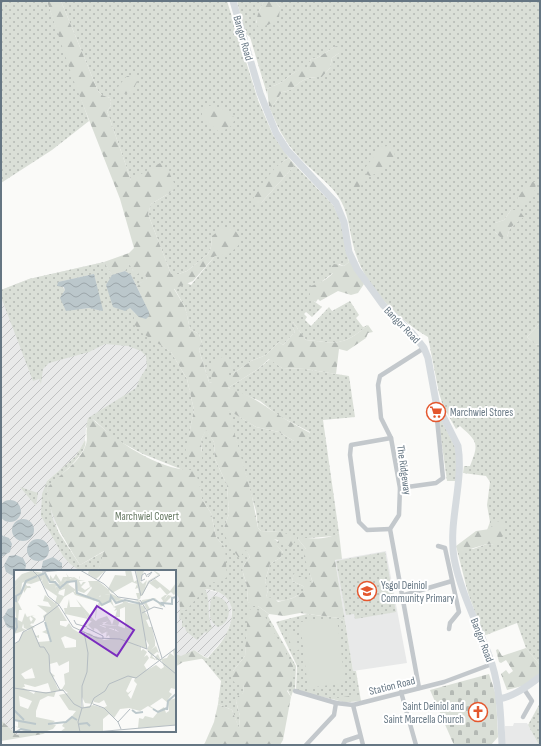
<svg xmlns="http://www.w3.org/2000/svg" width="541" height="746" font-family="'Sofia Sans Condensed',sans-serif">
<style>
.built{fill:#e8e9e9}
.industrial{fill:url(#industrial-furrows)}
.grass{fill:url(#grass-dots);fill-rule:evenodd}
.forest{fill:url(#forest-firs)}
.cemetery{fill:url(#cemetery-stones)}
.garden{fill:#dadfd7}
.water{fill:url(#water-waves)}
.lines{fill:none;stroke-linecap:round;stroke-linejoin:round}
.minor{stroke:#c3c8cc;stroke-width:4.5}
.primary{stroke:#d6dbdf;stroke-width:7}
.labels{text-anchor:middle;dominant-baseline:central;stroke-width:4;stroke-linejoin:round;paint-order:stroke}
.street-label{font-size:11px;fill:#657683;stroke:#fff}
.poi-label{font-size:11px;fill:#657683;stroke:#fff;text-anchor:start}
.park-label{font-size:11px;fill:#687a64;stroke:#fff}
.inset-river{fill:none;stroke:#bbc7cb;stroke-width:2}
.inset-road{fill:none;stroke:#b5bdc2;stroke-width:1}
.view{fill:#7b2cbf;fill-opacity:0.15;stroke:#7b2cbf;stroke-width:2}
.inset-edge{fill:none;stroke:#657683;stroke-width:2}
</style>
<defs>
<pattern id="industrial-furrows" width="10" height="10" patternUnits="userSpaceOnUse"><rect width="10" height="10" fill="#e8e9e9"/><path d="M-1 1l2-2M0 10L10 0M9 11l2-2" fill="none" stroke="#c0c1c2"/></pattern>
<pattern id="grass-dots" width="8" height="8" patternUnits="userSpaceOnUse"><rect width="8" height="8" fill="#dadfd7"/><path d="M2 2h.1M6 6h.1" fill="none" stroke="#b4b9b4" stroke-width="1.8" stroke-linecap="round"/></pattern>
<pattern id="forest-firs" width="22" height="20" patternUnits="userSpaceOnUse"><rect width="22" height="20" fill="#dadfd7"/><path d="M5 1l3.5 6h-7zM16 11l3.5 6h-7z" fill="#b4b9b4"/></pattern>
<pattern id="cemetery-stones" width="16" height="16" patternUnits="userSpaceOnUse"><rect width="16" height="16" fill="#dadfd7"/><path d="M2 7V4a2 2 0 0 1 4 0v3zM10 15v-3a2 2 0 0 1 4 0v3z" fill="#b4b9b4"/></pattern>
<pattern id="water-waves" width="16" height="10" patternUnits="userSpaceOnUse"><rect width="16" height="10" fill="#bbc7cb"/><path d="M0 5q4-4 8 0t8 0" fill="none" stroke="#9ca6aa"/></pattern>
</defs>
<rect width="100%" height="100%" fill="#fafaf8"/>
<g class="built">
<polygon points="386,551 407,663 353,671 335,560"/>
<polygon points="514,723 527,723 539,745 505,745 505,726 513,726"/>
</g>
<g class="industrial">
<polygon points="145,253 161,372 86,428 85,440 76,456 47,481 63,556 80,571 15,571 15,731 26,731 17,735 1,720 1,290 29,279"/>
<polygon points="175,586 209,590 223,594 228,598 231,603 232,619 225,637 207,658 194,650 175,660"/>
</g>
<g class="grass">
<polygon points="1,1 47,1 89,121 52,150 1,183"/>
<path d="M61 1H227L258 100 273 135 289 158C271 167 268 185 261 203L295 165 333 205 340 219 349 262 344 266 339 264 333 273 317 285 311 299 322 307 312 317 306 312 304 314 307 317 305 320 311 326 329 307 332 311 350 301 359 315 356 318 363 327 368 325C342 347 338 343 306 340L293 322 292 326 295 332 283 345 279 342 266 355 251 361 231 375H225L212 383 209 382 199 350 202 343 199 334 190 329 185 307 174 288 187 283 191 285 215 256 212 236 211 247 208 254 187 271 179 274H171L148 214 151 204 173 191 131 180 107 111 111 106 110 98 102 95 98 91Z"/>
<path d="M237 1H264L259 11 256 23 280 7 275 1H540V323L527 337 535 344 540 345V665L526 648 517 623 486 635 483 634 468 593 456 546 473 549 487 544 494 545 490 529 487 530 490 522 487 505 490 482 486 476 463 473 464 466H470C479 443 478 442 460 426L456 429 443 406 439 393 428 337C396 318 364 286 354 248 349 231 349 212 338 196 328 181 310 170 298 156 284 141 276 124 269 106L272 107 282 92C292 91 294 86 302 81 308 77 315 77 322 77L330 68 332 58 339 53 336 46 317 58 311 59 307 69C296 69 290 76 282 82 279 84 272 86 267 89V94L250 37 245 33ZM511 210 514 225 510 228 507 237H500L495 232V223L504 220Z"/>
<path d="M104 262 112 275 106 285 135 313 134 314 158 343 171 352 187 379 194 410 189 435 202 452 201 440 206 429 214 442 215 459 227 485 229 514 224 528 246 549 250 557C237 571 245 573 247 588 248 596 246 600 250 606H258L269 614 268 616 296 666 295 691H293L291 697 249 609 245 656 233 671 244 684 243 693 236 701 240 716 239 729 232 710 218 704 221 681 201 657 208 658C213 651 221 644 225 636 238 612 234 592 205 589 212 602 205 614 213 629L212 628 207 633 205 632 197 640 186 631 185 627H182V620L179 619 180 609 186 610 200 593 225 548 216 537 211 513 202 499V493L199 485 183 470 143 454 115 439 93 419 86 428 88 418 136 388 140 378 147 367 146 356 141 351 128 346 105 344 89 352 49 363 43 369 41 384 39 379 33 381 1 297V290L29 279ZM94 274 102 311 89 308 81 309 63 293 65 290 58 282Z"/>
<polygon points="130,264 133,271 143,270 147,280 140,283 137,287 131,275 125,271 127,265"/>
<path d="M270 359 282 368 305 369 349 376 355 417 323 420 339 533 334 536 298 539 306 549 308 566 313 584 294 574 292 581 303 586 306 591C290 599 283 605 266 597L268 590 265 581 270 564 280 558 283 552 272 542 275 539 278 542 280 532 261 531 258 528 256 511 227 409 256 427 279 432 294 441H306L310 432 279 416 260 401 228 388 258 369Z"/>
<polygon points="438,417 440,417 457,451 456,481 447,481"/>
<path d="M85 440C90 452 56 479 47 488V490L53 520 59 533 80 565 105 551 98 571H80L69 563 63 556 41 516 42 494 47 481 76 456Z"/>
<polygon points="20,487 38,493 36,506"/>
<polygon points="385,552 396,612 355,619 354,614 346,615 336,561"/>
<path d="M214 596C232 597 234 622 218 627 207 620 210 610 211 598Z"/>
<polygon points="307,614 339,618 345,621 353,671 356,671 361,701 345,702 296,691 297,666 276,622"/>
<polygon points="540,703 540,745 539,745 528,725"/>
</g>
<g class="forest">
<path d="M47 1H61L98 91 102 95 110 98 111 106 107 111 131 180 160 163 168 170 175 185 173 191 151 204 148 214 171 274H179L187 271 208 254 211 247 212 236 222 228 234 229 240 237 238 246 229 254 215 256 193 281 174 289 185 307 190 329 199 334 202 343 199 350 209 382 212 383 211 365 219 358 226 356 232 367 226 375H231L251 361 266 355 279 342 283 345 295 332 292 326 293 322 306 340C338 343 342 347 368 325L373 332 368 333 366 338 347 351 339 349 336 374 305 369 282 368 269 359 258 369 228 388C248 393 263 405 280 416 289 422 300 427 310 433L306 441H294L279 432 256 427 228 410 252 496 258 528 261 531 280 532 296 536 295 541 291 547 275 539 273 542 283 552 280 558 270 564 265 581 268 590 266 597 274 598 278 602 293 598 305 591 303 586 292 581 294 573 313 583 304 556 306 549 298 539V537C311 539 327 540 339 533L342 559 335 560 345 621 339 618 300 613 284 616 269 614 258 606H250C246 600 248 596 247 588 245 572 237 571 250 557L246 550 239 558 227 542 224 528 229 514 227 485 215 459 214 442 206 430 201 440 202 459 194 460 185 454 194 410 187 379 171 352 142 333 134 324V314L141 307V295L137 287 140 283 147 279 143 271 136 275 129 264 125 271 112 275 104 262 129 253 134 248 120 199 73 79Z"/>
<path d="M264 1H275L280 7 279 18 268 25 258 27C254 19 260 9 264 1Z"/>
<path d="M336 46 340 48 339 53 332 58 330 68 322 77C315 77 308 77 302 81 294 86 292 91 282 92L272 107 269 106 267 89C272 86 279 84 282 82 290 76 296 69 307 68L311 59 317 58Z"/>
<path d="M127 76 135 77 137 82 132 92C125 95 121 94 116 89Z"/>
<path d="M212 105 230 112 235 119C231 128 227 130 218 131L202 117V109Z"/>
<polygon points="388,146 395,151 394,160 382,171 370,176 362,172 381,147"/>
<path d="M289 158 295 165 261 203 258 205H256L253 199C262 184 274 165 289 158Z"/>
<polygon points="357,176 365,177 366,181 356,190 351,189 350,186"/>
<polygon points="529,182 536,182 535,190 528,204 522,204 517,198"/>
<polygon points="511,210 519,210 524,217 510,228 507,237 500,237 495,232 495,223 504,220"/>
<path d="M348 253 364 284 358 293 351 295 338 291 320 301 318 299 316 302 311 300 309 289 311 286C318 284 328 279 333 273L331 267 334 264 344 266 349 262Z"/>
<polygon points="540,323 540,345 535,344 527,337"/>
<path d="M92 419C117 441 160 472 195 470L202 493V499L211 513 216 537 225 548 227 577 219 583 212 582 186 610 180 609 179 598 175 592V571H98L104 551 80 565C65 540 49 518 47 488 59 475 79 463 85 447 90 436 82 430 92 419Z"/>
<path d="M495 521 504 522C506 533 503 539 494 545L487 544 460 552 456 546 476 531 490 529Z"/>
<polygon points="248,609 262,611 293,666 292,686 287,691 291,697 283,740 280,745 204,745 214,722 218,704 232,710 239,728 240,716 236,701 238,696 243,693 244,684 235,683 231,678 233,671 245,656"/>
<polygon points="526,648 540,665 540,675 526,685 507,690 501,674 506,670 509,674 513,671 506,660 501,663 499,662 496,650 498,649 502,656"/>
<polygon points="194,650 206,658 183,662 175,667 175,654 181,656"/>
<polygon points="356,695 361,701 345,702 335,700 337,698"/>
<polygon points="1,720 17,735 24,731 49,731 43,734 1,741"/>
</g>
<polygon class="cemetery" points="489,674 496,695 498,737 491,745 454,745 430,690"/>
<g class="garden">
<polygon points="337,618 345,683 308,688 300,622"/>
<polygon points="294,631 299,650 294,651 286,633"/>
</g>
<g class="water">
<polygon points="125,271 131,275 149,312 149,316 146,319 139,317 130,308 125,311 113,307 106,285 112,275"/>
<polygon points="94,274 103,310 102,311 89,308 66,311 60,298 65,290 64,287 57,286 58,282"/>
<circle cx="10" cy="511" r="11"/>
<circle cx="23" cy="530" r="11"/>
<polygon points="1,535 9,538 12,544 10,552 1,557"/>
<circle cx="38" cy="550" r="11"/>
<polygon points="16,555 23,558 26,564 25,571 15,571 15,577 6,572 4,565 9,556"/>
<polygon points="53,557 62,563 62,571 41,571 43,561"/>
<polygon points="15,607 15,629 14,630 7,627 3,618 8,609"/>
</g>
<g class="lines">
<g class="minor">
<polyline points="400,488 436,483 443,478 437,419"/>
<polyline points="390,529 367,530 359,522 350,455 351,445 391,438"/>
<polyline points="438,546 445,548 459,612 450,623 449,629"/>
<polyline points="401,596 452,581"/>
<polyline points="419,688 390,529 399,515 400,488 391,438 381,418 378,385 380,376 424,348"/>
<polyline points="295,691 336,703 353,705 444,682 492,664"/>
<polyline points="401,692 416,745"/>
<polyline points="353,705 363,745"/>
<polyline points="523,717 532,701 524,689"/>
<polyline points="306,745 334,715 336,703"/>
<polyline points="343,745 345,741 360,736"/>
</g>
<g class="primary">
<path d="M233 1 260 93 276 133 287 150 336 203 344 222 349 252 357 269 383 305 412 333 424 348 428 358 436 402 458 446C464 483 448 521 454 558 461 595 480 628 492 664 500 690 501 718 502 745"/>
<path d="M499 699C515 696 527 686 540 677"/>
</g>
</g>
<defs>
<g id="supermarket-ring" transform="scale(1)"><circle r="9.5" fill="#fff" stroke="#e4572e" stroke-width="1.5"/><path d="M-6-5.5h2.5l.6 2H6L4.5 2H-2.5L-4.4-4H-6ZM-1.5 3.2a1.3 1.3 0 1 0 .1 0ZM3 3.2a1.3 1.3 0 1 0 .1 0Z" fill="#e4572e"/></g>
<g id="school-ring" transform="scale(1)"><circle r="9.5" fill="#fff" stroke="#e4572e" stroke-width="1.5"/><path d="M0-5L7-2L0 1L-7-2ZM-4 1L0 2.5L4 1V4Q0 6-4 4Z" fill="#e4572e"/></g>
<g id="church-ring" transform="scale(1)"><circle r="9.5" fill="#fff" stroke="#e4572e" stroke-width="1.5"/><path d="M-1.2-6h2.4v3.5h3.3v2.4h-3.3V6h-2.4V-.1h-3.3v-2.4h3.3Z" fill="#e4572e"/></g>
</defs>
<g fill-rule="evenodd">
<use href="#supermarket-ring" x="436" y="412"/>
<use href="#school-ring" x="367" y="591"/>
<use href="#church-ring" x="478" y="712"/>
</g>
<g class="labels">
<g class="street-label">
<text transform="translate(243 38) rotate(74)">Bangor Road</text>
<text transform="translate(402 325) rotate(46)">Bangor Road</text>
<text transform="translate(404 470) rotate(82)">The Ridgeway</text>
<text transform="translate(482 640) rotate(69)">Bangor Road</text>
<text transform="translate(392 686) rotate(-14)">Station Road</text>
</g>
<g class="poi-label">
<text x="450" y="412">Marchwiel Stores</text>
<text x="381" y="585">Ysgol Deiniol<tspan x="381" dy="13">Community Primary</tspan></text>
<text x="464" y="706" text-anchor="end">Saint Deiniol and<tspan x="464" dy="13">Saint Marcella Church</tspan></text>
</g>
<g class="park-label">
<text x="147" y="516">Marchwiel Covert</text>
</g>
</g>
<g transform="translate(14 570)">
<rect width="162" height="162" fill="#fafaf8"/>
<path d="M75 0H92L82 9 74 4ZM111 0H117L120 12 123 10 122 0 130 1 126 11 129 14 133 10 131 18 134 11 144 5 139 0 146 4 135 12 128 26H127L126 29 124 30 122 23H125L124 18 121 19 123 14 118 12 98 23 95 20 96 23 115 33 123 34 125 32 120 31 126 30 125 34 131 37V42L136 49 132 50 135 57H138L141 71V76L137 80 142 76 145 83 143 82 138 86 142 90 141 87 144 84 147 91 136 88 137 85 133 80 135 75 131 68 133 79 126 76 124 77H127V81L129 79 133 82 130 87 133 85 135 88 130 95 133 100 142 95 147 99 150 97 147 89 153 88 156 83 160 86 159 80 162 78V123L161 119 157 118 155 122 158 124 153 131 162 128V155L124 158 125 148 129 149 131 146 139 148 144 142 134 136 126 141 115 138 106 139 100 148 95 144 89 149V161L96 162H46L51 158 48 156 50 153 57 147 62 149 58 146 62 141 55 140 45 125 54 123 49 119 50 121H42L40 127 34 126 26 130 22 141V147L41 151 37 154 42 155 39 159 30 162H3L10 160 0 156 4 157V151L0 150V141L11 150 0 140V74L5 71 9 62 15 60 10 58 9 53 15 48 17 52 19 49 16 46 21 45 18 46 22 49 19 54 18 53 16 55 21 57 18 59 22 66 25 65V68L22 67 24 72 36 71V65L28 62 34 59 29 46 33 43 23 35 37 37 34 32 29 31 31 25 41 33 43 26 31 18 28 12 29 4 33 6 35 14 41 13 43 15 45 14 41 9 38 13 36 11V5L39 9 42 4 47 12 49 7H60L51 10 48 17 41 16 44 24 50 26 52 13 58 11 54 14 62 20 50 27 45 35 42 33 53 51H46V55L52 57 55 53 59 59 69 65 75 63 79 65 78 67 82 66 90 70 96 69 95 65 92 67 94 61 88 64 83 59 82 54 92 58 89 61 94 58 105 62H119L111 60V37L106 39V47H101L103 40 100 41 102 38 99 37 109 33 107 29 102 31 96 24 85 26 88 29 94 27V31L89 33 78 30 79 28 72 26 78 18 74 11H84L94 19 101 5 112 6ZM51 66 62 70V77L51 78 47 68ZM55 91V102L50 104 51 114 48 119H44L39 107 41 106 36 102V94L43 92 45 96ZM18 98 21 108 11 109 7 104ZM118 108H121L120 111 123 114 117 129 114 125 118 120 114 123 112 121ZM34 113 37 122H21L20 124 8 117H11L10 114 21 117ZM5 126 18 131 14 139 6 136ZM68 127 71 133 79 134 80 128V132L85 133 90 130 93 136 89 138 79 135 70 137 69 132V138H67ZM148 128 154 133 155 141 152 143 150 137 144 141 136 136ZM19 4 22 6 8 13 7 22 0 29V18L11 6ZM141 9 156 21 162 13V23L160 25 157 22 153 25 146 17 143 19 135 13ZM55 29 56 37H68L74 49 51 44 50 38H53ZM76 48 82 51 84 49 90 54 96 50 98 55 100 49 106 50 104 56 81 53 80 61 74 55 79 50Z" fill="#dadfd7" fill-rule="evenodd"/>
<path d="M17 1 30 3 29 7 28 10 17 14 11 13 13 16H16L17 18H13L10 23V20L4 32 8 40H5L4 50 8 52 11 43 13 47 16 46 15 50 9 54 8 58 12 60 0 64V43V47H2L0 29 9 19 11 7 0 18V12L8 4ZM52 3 56 9 60 7 65 10V7L66 6 65 10H71L65 11 67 15 69 12H72L67 17 71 20 76 17 75 12 77 16 76 18 70 23 64 21 63 17V23L80 30 85 29 87 25 97 24 102 31 107 29 109 30 102 33 97 28 100 37 96 32 83 37 82 47 81 49 82 38 85 32 61 25 58 20 61 22V11L52 12 53 18 45 21 44 25 41 16 48 18 51 13 47 14 54 8ZM151 25H153L150 30 154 25 158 26 147 37 141 29 132 32 136 39 133 40 129 32 126 34 128 30 141 28 147 34 149 31 147 28ZM62 29 82 52 85 53 84 49 93 46 96 51 87 53 89 55 104 56 125 63 129 57 131 64 125 63 121 69 119 62H105L101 59V64L100 59 95 58 92 67 93 59 89 61 92 57 86 55 83 59 78 57 81 53 75 50Z" fill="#dadfd7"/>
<path class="inset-river" d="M24 6 31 3 36 12H41L46 18 53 12 62 11 63 23 85 31 88 35 96 31 97 26 102 33 111 30 127 34 139 29 149 35 148 33 158 34V28L162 27M0 30 2 31V26L7 23 12 11 23 6M31 52 37 72M0 63 3 57 2 48M139 139 144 142 153 138M0 140 10 150M118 140 122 143 129 142M153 140 154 131 162 124M0 150 22 154M34 154 52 152 58 147 63 150M65 154 73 153 76 156M2 162 7 159 17 161"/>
<path class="inset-road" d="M18 0 25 7 34 26 45 35 59 57 83 68 106 69 133 79M66 0 90 14 104 27 124 30M121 0 127 26M28 2 49 0M133 5 138 2 134 7M131 9 127 11 128 5 131 3 133 7M84 11 92 0M128 25 135 12 146 5M126 30 133 41M125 32 133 79M133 41 148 88M128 43 140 37 149 39M60 50 62 54 73 57M18 58 26 77H30L35 85 36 102 46 120M73 58 89 66V69M0 74 5 71 9 62 30 51 31 46 45 35M134 81 162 104M0 118 32 123 49 120 60 134 68 138M79 134 90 138 104 152 107 159M68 138 76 137 80 128 91 121 95 114 114 106 122 108 162 78M104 152 116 139M66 162 64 152 68 138V116L73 102 74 83 70 62M81 162 162 155"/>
<path class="view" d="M83 36 120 60 103 86 66 62Z"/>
<rect width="162" height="162" class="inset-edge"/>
</g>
<rect width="541" height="746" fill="none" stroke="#657683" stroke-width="4"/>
</svg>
